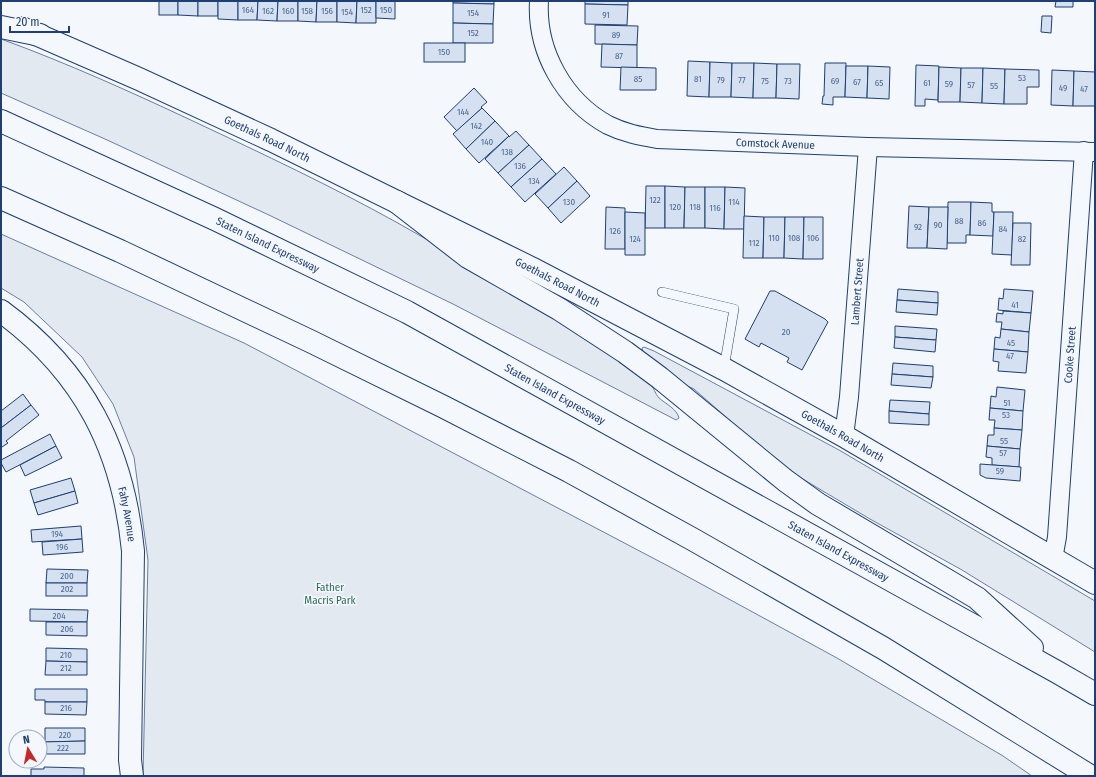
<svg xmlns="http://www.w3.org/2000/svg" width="1096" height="777" font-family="'Fira Sans Condensed',sans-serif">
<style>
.green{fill:#e3e9f0;stroke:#687fa3}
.building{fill:#d5e0f0;stroke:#1d3f73}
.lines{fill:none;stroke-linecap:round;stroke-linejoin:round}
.lane-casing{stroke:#1d3f73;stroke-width:10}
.street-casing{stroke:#1d3f73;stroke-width:20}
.secondary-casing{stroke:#1d3f73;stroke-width:24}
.highway-casing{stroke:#1d3f73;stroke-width:24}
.lane{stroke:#f4f7fb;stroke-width:9}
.street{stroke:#f4f7fb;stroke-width:18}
.secondary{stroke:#f4f7fb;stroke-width:22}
.highway{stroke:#f4f7fb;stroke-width:22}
.labels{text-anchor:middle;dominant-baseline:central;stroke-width:3;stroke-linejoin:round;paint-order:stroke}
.number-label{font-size:9px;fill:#4b6792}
.street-label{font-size:11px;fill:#1d3f73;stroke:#f4f7fb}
.park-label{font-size:11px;fill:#2c6c60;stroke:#f4f7fb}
</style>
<rect width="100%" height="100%" fill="#f4f7fb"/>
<g class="green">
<path d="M1 39C67 63 131 92 195 122 263 154 331 186 396 222 484 271 568 325 649 382 654 387 655 394 659 398 666 404 677 409 679 418L676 420 453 304 271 216 105 139 1 93Z"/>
<polygon points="1,234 244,343 670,567 837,658 1003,756 1032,776 143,776 148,560 134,457 113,404 82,357 24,302 1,288"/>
<polygon points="644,347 654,351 839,450 1095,601 1095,652 962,570 870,519 801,478 767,453 694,389 679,382 643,352 642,348"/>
</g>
<g class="building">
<rect x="159" y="1" width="19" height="14"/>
<polygon points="178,1 198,1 198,16 178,15"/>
<rect x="198" y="1" width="20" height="15"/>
<polygon points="218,1 238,1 238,20 218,19"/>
<polygon points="238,1 258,1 257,20 238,20"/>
<polygon points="258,1 278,1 277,21 257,20"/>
<polygon points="278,1 298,1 298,21 277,21"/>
<polygon points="298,1 317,1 316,22 298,21"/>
<polygon points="317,1 337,1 337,22 316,22"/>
<polygon points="337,1 357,1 356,23 337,22"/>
<polygon points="357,1 376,1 376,23 356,23"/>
<polygon points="376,1 395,1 395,19 376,18"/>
<polygon points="453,1 494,1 494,4 453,3"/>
<polygon points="585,1 628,1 628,5 585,4"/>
<polygon points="1056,1 1073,1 1073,7 1055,7"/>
<polygon points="453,3 494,4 493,24 453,23"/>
<polygon points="585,4 628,5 627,25 585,24"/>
<polygon points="1042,16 1052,16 1051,33 1041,32"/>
<polygon points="453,23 493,24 493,43 453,43"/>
<polygon points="595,25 638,26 637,45 595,44"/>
<rect x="424" y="43" width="41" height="19"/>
<polygon points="602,44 637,45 637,68 601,67"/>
<polygon points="688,61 710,62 709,97 687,96"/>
<polygon points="710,62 732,63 731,97 709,97"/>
<polygon points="732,63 754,63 753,98 731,97"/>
<polygon points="754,63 777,64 776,98 753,98"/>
<polygon points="825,63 846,63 845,97 833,97 833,105 822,104 823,96 824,96"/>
<polygon points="777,64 800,64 799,99 776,98"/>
<polygon points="916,65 939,66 938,100 925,99 925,106 915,106"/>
<polygon points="846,66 868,66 867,98 845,97"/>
<polygon points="868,66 890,67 889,99 867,98"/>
<polygon points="621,67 656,68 656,90 620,90"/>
<polygon points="939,67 961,68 960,102 938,102"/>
<polygon points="961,68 983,68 982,103 960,102"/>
<polygon points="983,68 1005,69 1004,104 982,103"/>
<polygon points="1005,69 1039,70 1039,87 1027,87 1027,104 1004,104"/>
<polygon points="1052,70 1074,71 1073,106 1051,105"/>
<polygon points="1074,71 1095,72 1095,106 1073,106"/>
<polygon points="474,88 487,102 481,107 482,108 457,131 444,117"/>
<polygon points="482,108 495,121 466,149 453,134"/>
<polygon points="495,121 509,136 479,163 466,149"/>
<polygon points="516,131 529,145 498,173 485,159 509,136 509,137"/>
<polygon points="529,145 542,159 511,187 498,173"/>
<polygon points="542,159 556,174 525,202 511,187"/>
<polygon points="564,167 577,181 548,208 535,194"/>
<polygon points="577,181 590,196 561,223 548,208"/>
<polygon points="646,186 665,186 665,228 645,228"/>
<polygon points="665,186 685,187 684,228 665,228"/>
<polygon points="685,187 705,187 705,228 684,228"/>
<polygon points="705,187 725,187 724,229 705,228"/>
<polygon points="725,187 745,188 744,229 724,229"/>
<polygon points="948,202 971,202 970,235 966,235 966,243 947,243"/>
<polygon points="971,202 992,203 992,212 994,212 993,236 970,235"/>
<polygon points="909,206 929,207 927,248 907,248"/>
<polygon points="606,207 625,208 625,249 605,249"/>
<polygon points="929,207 948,207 947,249 927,248"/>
<polygon points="625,212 645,213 645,255 625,255"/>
<polygon points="994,212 1013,212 1012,255 992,254"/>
<polygon points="744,216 764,217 763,258 743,258"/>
<polygon points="764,217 785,217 784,258 763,258"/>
<polygon points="785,217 804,217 803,259 784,258"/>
<polygon points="804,217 823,217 823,259 803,259"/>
<polygon points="1013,223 1031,223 1030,265 1011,265"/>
<polygon points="898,289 938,292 938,303 897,300"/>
<polygon points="1004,289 1033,291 1031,313 998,310 999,298 1003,299"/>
<polygon points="770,291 775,291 825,319 828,322 802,370 787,362 789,358 761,343 759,347 745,339"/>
<polygon points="897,300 938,303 937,315 896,312"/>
<polygon points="1003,311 1031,313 1029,332 1001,329 1002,322 996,322 997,313 1003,314"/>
<polygon points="895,326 937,329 936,340 895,337"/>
<polygon points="1001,329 1029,332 1028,352 994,349 995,337 1000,338"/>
<polygon points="895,337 936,340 935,352 894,348"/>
<polygon points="994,349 1028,352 1026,373 998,371 999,362 993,361"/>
<polygon points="893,363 933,366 933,377 892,374"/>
<polygon points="892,374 933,377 931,388 891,385"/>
<polygon points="997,387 1025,390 1023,411 990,408 991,396 996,397"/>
<polygon points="23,394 31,405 1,428 1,411"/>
<polygon points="890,400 930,402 929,414 889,411"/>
<polygon points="31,405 39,415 6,441 8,443 2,447 1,445 1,428"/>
<polygon points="990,408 1023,411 1022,430 994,428 995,420 989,420"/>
<polygon points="889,411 929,414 929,425 889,423"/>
<polygon points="994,428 1022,430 1020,449 987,446 988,435 994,435"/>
<polygon points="50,434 56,446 6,472 1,463 1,460"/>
<polygon points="56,446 62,458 25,476 20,465"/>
<polygon points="987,446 1020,449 1019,467 992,465 992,458 986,457"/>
<polygon points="980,464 1021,467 1020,481 986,478 980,475"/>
<polygon points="71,478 75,491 34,503 30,490"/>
<polygon points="75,491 78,503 38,515 34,503"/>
<polygon points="81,526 82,539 32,542 31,530"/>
<polygon points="82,539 83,552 43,555 42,542"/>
<polygon points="47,569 88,570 87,583 46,583"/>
<rect x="46" y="583" width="41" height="13"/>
<polygon points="30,609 88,610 87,622 30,621"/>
<polygon points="46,622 87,622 87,636 46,635"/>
<polygon points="46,648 87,649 87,662 46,661"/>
<polygon points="46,661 87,662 87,675 45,675"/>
<polygon points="35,689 87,689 87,702 45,702 45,700 35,700"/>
<polygon points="45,702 87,702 86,715 45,714"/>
<polygon points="45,728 85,728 85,741 45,742"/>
<polygon points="85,741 85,754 40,754 40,742"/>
<polygon points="44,767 84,768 84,776 31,776 31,769 44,769"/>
</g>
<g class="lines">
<g class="lane-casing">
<polyline id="lane" points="662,292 734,309 724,368"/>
</g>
<g class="street-casing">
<g id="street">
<path id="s1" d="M539 1C536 51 564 101 608 125 624 133 640 136 657 139L868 147 1095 152"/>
<path id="s2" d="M844 436 849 397 868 147"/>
<path id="s3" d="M1053 559 1057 537 1084 151"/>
</g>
</g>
<g class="secondary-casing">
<g id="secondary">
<path id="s4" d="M22 28 139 79 271 140 531 268 724 369 844 436 1095 583"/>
<path id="s5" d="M1 311C84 372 123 449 133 551L130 760 132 776"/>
</g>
</g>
<g class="highway-casing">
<g id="highway">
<polyline points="1,27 40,35"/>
<path id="s6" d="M1 121 215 219 407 312 1057 672 1095 694"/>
<polyline points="1,198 120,251 312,342 442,406 569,471 694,540 883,648 1090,776"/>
<polyline points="397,202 468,257 559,309 625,352 660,378 786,481 818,504 977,598 1032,648"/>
</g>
</g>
<use href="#lane" class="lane"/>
<use href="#street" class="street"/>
<use href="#secondary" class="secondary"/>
<use href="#highway" class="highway"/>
</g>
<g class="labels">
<g class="number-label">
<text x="248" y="10">164</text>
<text x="366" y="10">152</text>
<text x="386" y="10">150</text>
<text x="268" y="11">162</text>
<text x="288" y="11">160</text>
<text x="307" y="11">158</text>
<text x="327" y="11">156</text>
<text x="347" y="12">154</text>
<text x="473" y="13">154</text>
<text x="606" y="15">91</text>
<text x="473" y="33">152</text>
<text x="616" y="35">89</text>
<text x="444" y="52">150</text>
<text x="619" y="56">87</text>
<text x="1022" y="78">53</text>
<text x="638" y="79">85</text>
<text x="698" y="79">81</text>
<text x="721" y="80">79</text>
<text x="742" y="80">77</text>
<text x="765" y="81">75</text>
<text x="788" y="81">73</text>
<text x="835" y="81">69</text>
<text x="857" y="82">67</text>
<text x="879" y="83">65</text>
<text x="927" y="83">61</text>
<text x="949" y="84">59</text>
<text x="971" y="85">57</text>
<text x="994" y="86">55</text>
<text x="1063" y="88">49</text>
<text x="1084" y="89">47</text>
<text x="463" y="112">144</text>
<text x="476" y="126">142</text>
<text x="487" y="142">140</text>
<text x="507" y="152">138</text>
<text x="520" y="166">136</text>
<text x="534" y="181">134</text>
<text x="655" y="200">122</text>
<text x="569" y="202">130</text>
<text x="734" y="202">114</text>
<text x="675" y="207">120</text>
<text x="695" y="207">118</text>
<text x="715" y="208">116</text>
<text x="959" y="221">88</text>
<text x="982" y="223">86</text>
<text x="938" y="225">90</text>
<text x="918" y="227">92</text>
<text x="1003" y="229">84</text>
<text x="615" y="231">126</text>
<text x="774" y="238">110</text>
<text x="794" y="238">108</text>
<text x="813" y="238">106</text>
<text x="635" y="239">124</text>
<text x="1022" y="239">82</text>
<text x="754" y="243">112</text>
<text x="1015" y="305">41</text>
<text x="786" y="332">20</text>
<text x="1011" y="343">45</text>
<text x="1010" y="356">47</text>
<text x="1007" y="403">51</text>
<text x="1006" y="415">53</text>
<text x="1004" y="441">55</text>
<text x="1003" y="453">57</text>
<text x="1000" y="471">59</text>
<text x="57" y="534">194</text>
<text x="62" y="547">196</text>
<text x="67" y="576">200</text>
<text x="67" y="589">202</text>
<text x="59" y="616">204</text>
<text x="67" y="629">206</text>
<text x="66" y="655">210</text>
<text x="66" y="668">212</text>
<text x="66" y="708">216</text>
<text x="65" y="735">220</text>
<text x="63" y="748">222</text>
</g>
<g class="street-label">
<text stroke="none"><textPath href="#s4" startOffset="269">Goethals Road North</textPath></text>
<text stroke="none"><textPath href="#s1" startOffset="319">Comstock Avenue</textPath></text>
<text stroke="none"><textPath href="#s6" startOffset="294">Staten Island Expressway</textPath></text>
<text stroke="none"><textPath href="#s4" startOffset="593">Goethals Road North</textPath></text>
<text stroke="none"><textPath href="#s2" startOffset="145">Lambert Street</textPath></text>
<text stroke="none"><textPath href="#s3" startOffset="205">Cooke Street</textPath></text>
<text stroke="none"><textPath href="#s6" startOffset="618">Staten Island Expressway</textPath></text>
<text stroke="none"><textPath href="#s4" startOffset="917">Goethals Road North</textPath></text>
<text stroke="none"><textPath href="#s5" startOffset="246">Fahy Avenue</textPath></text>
<text stroke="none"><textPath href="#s6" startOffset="942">Staten Island Expressway</textPath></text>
</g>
<g class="park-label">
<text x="330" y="587">Father<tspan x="330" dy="13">Macris Park</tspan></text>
</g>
</g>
<rect width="1096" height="777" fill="none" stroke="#1d3f73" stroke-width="4"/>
<g transform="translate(28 749) rotate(350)"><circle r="19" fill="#f4f7fb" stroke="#9eadc5"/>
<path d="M0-3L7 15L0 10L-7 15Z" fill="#c62828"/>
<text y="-6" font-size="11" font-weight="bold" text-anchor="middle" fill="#1d3f73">N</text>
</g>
<path d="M10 26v6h59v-6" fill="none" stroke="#1d3f73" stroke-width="2"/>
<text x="16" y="26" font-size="12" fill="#1d3f73" stroke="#f4f7fb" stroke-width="3" paint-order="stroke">20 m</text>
</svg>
